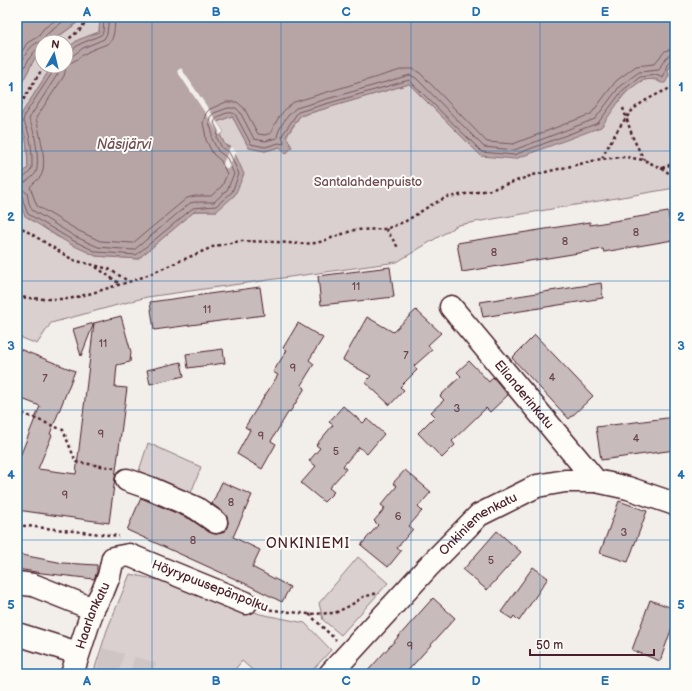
<svg xmlns="http://www.w3.org/2000/svg" width="692" height="691" font-family="'Balsamiq Sans',sans-serif">
<style>
.green{fill:#d9d0cf;stroke:#92787d}
.water{fill:#b7a5a6;stroke:#8b6f75}
.pier{fill:#f2efeb}
.lines{fill:none;stroke-linecap:round;stroke-linejoin:round}
.shore{stroke:#76555c;stroke-width:1}
.building{fill:#c8bbbb;stroke:#4a1f2b}
.highway-tunnel{stroke:#d0c5c5;stroke-width:22;stroke-dasharray:22 11;stroke-linecap:butt}
.minor-casing{stroke:#4a1f2b;stroke-width:25}
.highway-casing{stroke:#4a1f2b;stroke-width:25}
.path{stroke:#4a1f2b;stroke-width:2.5;stroke-dasharray:3 3;stroke-linecap:butt}
.minor{stroke:#fdfcf7;stroke-width:22}
.highway{stroke:#fdfcf7;stroke-width:22}
.grid{fill:none;stroke:#1f6fb2;stroke-width:1;stroke-opacity:0.55}
.labels{text-anchor:middle;dominant-baseline:central;stroke-width:4;stroke-linejoin:round;paint-order:stroke}
.number-label{font-size:11px;fill:#6a464f}
.park-label{font-size:13px;fill:#6e4b54;stroke:#fdfcf7}
.street-label{font-size:13px;fill:#4a1f2b;stroke:#fdfcf7}
.water-label{font-size:14px;font-style:italic;fill:#704e56;stroke:#fdfcf7}
.neighbourhood-label{font-size:14px;letter-spacing:1px;fill:#4a1f2b;stroke:#fdfcf7}
.neatline{fill:none;stroke:#1f6fb2;stroke-width:1.5}
.grid-label{font-size:13px;text-anchor:middle;font-weight:bold;fill:#1f6fb2}
</style>
<rect width="100%" height="100%" fill="#f2efeb"/>
<filter id="ink" filterUnits="userSpaceOnUse"><feTurbulence type="fractalNoise" baseFrequency=".025" numOctaves="2"/><feDisplacementMap in="SourceGraphic" scale="8" xChannelSelector="R" yChannelSelector="G"/><feConvolveMatrix kernelMatrix="1 2 1 2 8 2 1 2 1" color-interpolation-filters="sRGB"/></filter>
<g filter="url(#ink)">
<g class="green">
<polygon points="78,17 100,17 99,32 78,40 66,49 66,42 51,42 76,24"/>
<path d="M42 50V66H52L22 113 19 122C28 135 27 152 28 168L19 176 17 175V92L37 54Z"/>
<path d="M675 60V188L458 225 397 262 147 297 51 323 37 344 17 336V189L20 205 43 227 56 236 96 256 138 259 195 211H217L230 147 225 145 220 135 217 122 232 116 249 148 265 151 280 147 300 116 409 84 481 156 601 127C612 111 638 66 661 83L669 76 668 70Z"/>
<polygon points="148,443 201,467 191,493 139,471"/>
<polygon points="358,557 388,583 341,635 323,620 319,603"/>
<polygon points="130,574 190,587 260,614 305,623 331,650 309,674 257,674 242,661 231,674 93,674 107,630"/>
</g>
<g class="water">
<polygon points="17,17 78,17 76,23 51,42 42,42 42,50 37,54 17,92"/>
<path d="M100 17H675V60L668 70 669 76 665 83H662L656 79 642 80 625 93 601 127 515 159 481 156 409 84 300 116 286 136 292 147 286 154 280 147 265 151 249 148 232 116 217 122 224 132 220 135 225 145C236 150 239 164 244 174L235 195 217 211H195L138 259 96 256 70 244 25 216 20 205 17 189V175L19 176 28 168C27 152 28 135 19 122L22 113 52 66H66V49L78 40 99 32Z"/>
</g>
<g class="pier">
<polygon points="181,68 224,132 220,135 177,71"/>
<polygon points="230,147 233,148 237,154 235,154 228,169 222,166"/>
</g>
<g class="lines">
<g class="shore">
<path d="M115 17C114 51 109 40 86 53 79 57 75 62 67 64L64 76 36 118C39 131 48 163 41 176 38 180 33 183 30 187L37 206 77 230 100 241 133 243 187 198 195 196H211L222 186 227 174 221 161 213 154 206 140 205 132 203 123 206 113 210 109 226 102H237L244 108 258 134 265 135 271 133C274 123 284 108 294 102L404 69H413L420 73 487 142 513 144 591 114 616 81 636 66 654 64 665 51 675 48"/>
<polyline points="66,52 69,52 80,44 101,35 103,32 104,17"/>
<polyline points="66,57 71,57 83,48 104,39 107,34 109,17"/>
<polyline points="17,60 27,43 39,36 43,29 60,17"/>
<path d="M60 66 59 72 30 117 29 120C35 129 40 162 36 172 34 177 25 183 19 185V187L27 193 29 203 32 210 74 236 98 247 134 250 190 203 195 202H214L227 190 234 174 227 158 218 151 212 139V131L209 123 210 117 214 113 228 108H236L240 112 254 139 265 141 277 138C278 128 288 114 296 108L410 75 416 78 484 147 514 150 595 119 620 86 639 72 659 70C662 63 666 54 675 54"/>
<path d="M17 73C23 60 28 43 43 41L47 34 69 17"/>
<path d="M17 83C22 74 31 48 42 47"/>
<path d="M17 179C23 180 30 173 32 168 32 152 32 135 23 121L25 114 54 70 55 66"/>
<path d="M17 193 22 196 24 204 28 214 72 240 97 252 136 255 193 208 216 206 232 192 239 174 231 156 228 151 222 148 217 138 218 131 214 123C216 116 229 110 235 114L251 144 265 147 279 143 283 144 284 142 282 137 283 134 298 112 409 80 482 152 514 155 598 123 622 91 640 77 656 75 663 78C667 71 664 60 675 59"/>
</g>
</g>
<g class="building">
<polygon points="668,212 673,240 604,252 603,249 462,272 457,243 590,222 590,225"/>
<polygon points="390,267 394,297 321,305 318,276"/>
<polygon points="601,283 603,298 483,317 480,302"/>
<polygon points="260,287 264,315 154,330 150,302"/>
<polygon points="416,310 441,333 428,345 432,350 414,366 417,370 400,387 404,390 390,405 365,382 371,376 343,360 367,317 393,332"/>
<polygon points="121,316 131,352 130,362 117,365 115,387 127,388 109,523 17,510 17,464 40,406 17,397 17,348 75,371 50,434 52,435 38,469 76,474 94,323"/>
<polygon points="94,323 81,356 73,329"/>
<polygon points="298,323 323,338 309,360 314,364 301,385 305,388 290,412 289,411 271,441 276,444 262,469 237,454 250,430 245,427 278,375 273,372 287,350 283,348"/>
<polygon points="535,335 593,396 569,419 512,358"/>
<polygon points="223,349 225,363 188,368 186,354"/>
<polygon points="469,361 489,382 493,377 508,395 490,412 486,408 452,441 455,445 442,458 418,433 435,416 431,412 444,400 440,396 461,376 457,372"/>
<polygon points="181,362 184,376 150,384 147,370"/>
<polygon points="343,406 363,423 367,419 384,434 367,454 359,447 343,466 346,469 329,488 334,492 324,502 301,483 316,466 309,461 320,448 316,445 333,425 329,422"/>
<polygon points="675,417 675,450 601,460 596,427"/>
<polygon points="405,470 431,492 418,507 422,511 409,526 413,529 397,548 401,551 388,567 361,545 378,525 374,521 385,508 381,505 397,486 393,483"/>
<polygon points="222,482 252,495 233,537 260,550 252,567 290,587 282,602 244,583 127,530 141,498 190,519 209,532 215,534 222,533 226,529 228,523 227,517 223,512 212,504"/>
<polygon points="619,501 647,511 628,562 600,553"/>
<polygon points="497,531 521,552 487,590 463,570"/>
<polygon points="17,554 63,563 97,565 97,572 94,579 42,573 17,569"/>
<polygon points="533,567 548,578 519,621 514,616 512,619 501,612"/>
<polygon points="433,598 455,618 405,674 365,674"/>
<polygon points="650,600 675,609 675,619 660,661 632,650"/>
</g>
<g class="lines">
<polyline class="highway-tunnel" points="68,650 156,674"/>
<g class="minor-casing">
<g id="minor">
<path id="s1" d="M451 307 596 481"/>
<polyline points="127,480 150,488 196,508 216,522"/>
<polyline points="17,583 33,585 93,609"/>
<path id="s2" d="M72 674 93 609 103 591 109 576 113 558 129 555 246 603"/>
<path id="s3" d="M330 674 428 567 479 515 537 486 565 481H596L628 488 675 504"/>
</g>
</g>
<g class="highway-casing">
<polyline id="highway" points="17,634 68,650"/>
</g>
<g class="path">
<polyline points="65,42 82,28 87,17"/>
<polyline points="623,108 633,138 644,160"/>
<polyline points="17,110 44,66"/>
<path d="M602 158C609 144 624 117 636 107 648 98 662 92 675 86"/>
<polyline points="662,168 675,163"/>
<polyline points="17,225 73,260 109,269 128,281"/>
<polyline points="386,229 399,249"/>
<polyline points="96,267 120,284"/>
<polyline points="17,297 43,299 69,299 92,293 138,279 215,246 240,241 276,242 300,244 317,243 354,230 386,229 406,221 431,205 447,197 490,190 533,175 601,159 625,157 644,160 661,168 675,177"/>
<polyline points="17,411 63,430 76,462 114,468"/>
<polyline points="17,525 119,536"/>
<polyline points="264,609 309,614 335,613 351,605 363,597 378,593"/>
<polyline points="309,614 336,640"/>
</g>
<use href="#minor" class="minor"/>
<use href="#highway" class="highway"/>
</g>
</g>
<path class="grid" d="M152 17V674M281 17V674M411 17V674M540 17V674M17 151H675M17 281H675M17 410H675M17 540H675"/>
<g class="labels">
<g class="number-label">
<text x="636" y="232">8</text>
<text x="565" y="241">8</text>
<text x="494" y="252">8</text>
<text x="356" y="286">11</text>
<text x="207" y="309">11</text>
<text x="103" y="343">11</text>
<text x="406" y="355">7</text>
<text x="293" y="368">9</text>
<text x="552" y="377">4</text>
<text x="45" y="378">7</text>
<text x="457" y="408">3</text>
<text x="101" y="434">9</text>
<text x="261" y="436">9</text>
<text x="636" y="438">4</text>
<text x="336" y="451">5</text>
<text x="65" y="495">9</text>
<text x="231" y="502">8</text>
<text x="398" y="516">6</text>
<text x="624" y="532">3</text>
<text x="193" y="540">8</text>
<text x="491" y="560">5</text>
<text x="410" y="646">9</text>
</g>
<g class="park-label">
<text x="368" y="182">Santalahdenpuisto</text>
</g>
<g class="street-label">
<text stroke="none"><textPath href="#s1" startOffset="114">Elianderinkatu</textPath></text>
<text stroke="none"><textPath href="#s3" startOffset="212">Onkiniemenkatu</textPath></text>
<text transform="translate(210 586) rotate(21)">Höyrypuusepänpolku</text>
<text stroke="none"><textPath href="#s2" startOffset="62">Haarlankatu</textPath></text>
</g>
<g class="water-label">
<text x="124" y="144">Näsijärvi</text>
</g>
<g class="neighbourhood-label">
<text x="308" y="543">ONKINIEMI</text>
</g>
</g>
<rect width="692" height="691" fill="none" stroke="#fdfcf7" stroke-width="44"/>
<g transform="translate(54 54) rotate(8)"><circle r="19" fill="#fdfcf7" stroke="#b5a4a5"/>
<path d="M0-3L7 15L0 10L-7 15Z" fill="#1f6fb2"/>
<text y="-6" font-size="11" font-weight="bold" text-anchor="middle" fill="#4a1f2b">N</text>
</g>
<path d="M530 649v6h124v-6" fill="none" stroke="#4a1f2b" stroke-width="2"/>
<text x="536" y="649" font-size="12" fill="#4a1f2b" stroke="#fdfcf7" stroke-width="3" paint-order="stroke">50 m</text>
<rect x="22" y="22" width="648" height="647" class="neatline"/>
<g class="grid-label">
<text x="87" y="16">A</text>
<text x="216" y="16">B</text>
<text x="346" y="16">C</text>
<text x="476" y="16">D</text>
<text x="605" y="16">E</text>
<text x="11" y="91">1</text>
<text x="681" y="91">1</text>
<text x="11" y="221">2</text>
<text x="681" y="221">2</text>
<text x="11" y="350">3</text>
<text x="681" y="350">3</text>
<text x="11" y="479">4</text>
<text x="681" y="479">4</text>
<text x="11" y="609">5</text>
<text x="681" y="609">5</text>
<text x="87" y="685">A</text>
<text x="216" y="685">B</text>
<text x="346" y="685">C</text>
<text x="476" y="685">D</text>
<text x="605" y="685">E</text>
</g>
</svg>
